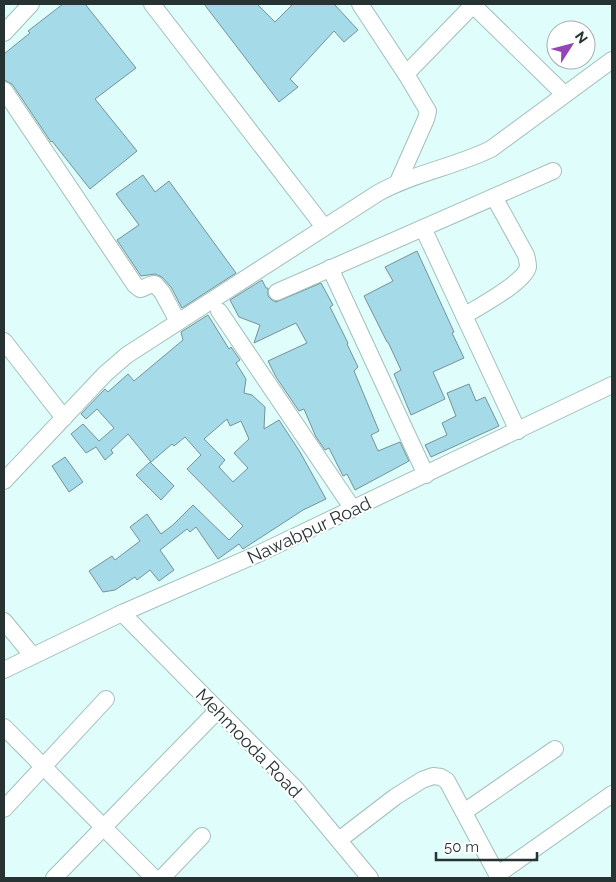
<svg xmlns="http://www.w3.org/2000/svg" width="616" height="882" font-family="Raleway,sans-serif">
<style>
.building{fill:#a5dae8;stroke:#779198;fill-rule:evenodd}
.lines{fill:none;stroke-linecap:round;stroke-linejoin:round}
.minor-casing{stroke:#a2bfbc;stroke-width:18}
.minor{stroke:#fff;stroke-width:16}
.labels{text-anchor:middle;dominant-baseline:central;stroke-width:4;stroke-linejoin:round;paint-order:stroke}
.street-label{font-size:18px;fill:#273332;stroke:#fff}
</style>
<rect width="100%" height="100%" fill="#dffdfa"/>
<g class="building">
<polygon points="63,4 85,4 136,68 95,99 137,151 90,189 52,141 51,142 12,84 4,80 4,54 30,33 28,31"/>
<polygon points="204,4 257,4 275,22 293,4 334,4 358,30 344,42 334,31 290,79 298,87 279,102"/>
<polygon points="143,175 155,192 169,181 236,273 182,308 171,287 162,277 155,274 141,276 117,240 139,225 116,194"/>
<polygon points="417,251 454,332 452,333 464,358 433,372 445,399 411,415 394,374 401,370 388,342 387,342 364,296 393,281 385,267"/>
<polygon points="262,280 266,288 268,288 268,296 272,300 276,302 321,283 333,305 330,307 348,343 347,344 358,367 354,371 379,431 371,435 378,451 400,442 409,461 355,490 347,474 343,476 329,448 325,450 316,437 304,409 299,411 276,377 268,361 307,343 296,323 254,343 260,325 239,317 230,300"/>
<path d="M208 315 229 349 231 347 240 360 236 363 246 379 244 393 252 395 265 407 264 429 279 420 300 452 326 499 303 510 243 549 239 544 218 559 196 527 190 532 187 529 160 550 174 570 159 581 150 570 137 580 135 577 115 590 103 592 89 571 112 556 115 560 140 541 130 527 147 514 161 534 173 525 193 505 229 540 243 526 187 469 201 455 185 437 174 446 172 444 151 462 128 434 111 450 113 453 105 460 96 447 86 453 71 434 83 424 99 441 114 428 97 409 86 419 81 414 105 389 108 392 128 374 134 381 183 340 181 332ZM227 419 230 426 241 421 249 439 234 453 248 468 233 482 219 467 225 460 204 439Z"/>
<polygon points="469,384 476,401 485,397 499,426 431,457 425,445 447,435 442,423 456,416 447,393"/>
<polygon points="65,457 83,482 69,492 52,466"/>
<polygon points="150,462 174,486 161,500 136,475"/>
</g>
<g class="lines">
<g class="minor-casing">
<g id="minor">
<polyline points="152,4 324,227"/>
<polyline points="360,4 406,74 428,111 426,119 398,182"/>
<polyline points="473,5 564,94"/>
<polyline points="4,33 31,4"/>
<polyline points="406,74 474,4"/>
<path d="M4 90 135 285 140 289C146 288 149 284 155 284L162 292 175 316 182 319"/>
<polyline points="423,228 518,431"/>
<polyline points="330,268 426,475"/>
<polyline points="277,292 553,171"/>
<polyline points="219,311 353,509"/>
<path d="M464 316C478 307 524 283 528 267 528 263 527 259 526 255L494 197"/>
<polyline points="4,341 64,418"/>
<path d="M4 481 105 374 127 355 378 193C414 173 454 167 491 149L612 60"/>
<polyline points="122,613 296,789 370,878"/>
<polyline points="4,621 32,655"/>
<polyline points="4,670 122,613 260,553 612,385"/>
<polyline points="4,727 154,878"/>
<polyline points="4,809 106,699"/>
<polyline points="464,812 555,749"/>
<polyline points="339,840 395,797 422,780 433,776 441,777 447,781 499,878"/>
<polyline points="497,875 612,794"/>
<polyline points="54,878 217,711"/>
<polyline points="162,878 202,836"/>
</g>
</g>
<use href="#minor" class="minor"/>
</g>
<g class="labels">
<g class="street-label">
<text transform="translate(309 530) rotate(-25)">Nawabpur Road</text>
<text transform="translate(249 743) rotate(46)">Mehmooda Road</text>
</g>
</g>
<rect width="616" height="882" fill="none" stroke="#273332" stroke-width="10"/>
<g transform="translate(571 45) rotate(54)"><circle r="24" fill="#ffffff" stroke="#a9adad"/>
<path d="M0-4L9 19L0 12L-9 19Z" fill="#9545b5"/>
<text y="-8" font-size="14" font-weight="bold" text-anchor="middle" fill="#273332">N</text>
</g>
<path d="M436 852v8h101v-8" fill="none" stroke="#273332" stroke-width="2.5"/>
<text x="444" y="852" font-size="15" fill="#273332" stroke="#ffffff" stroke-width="4" paint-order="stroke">50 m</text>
</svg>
